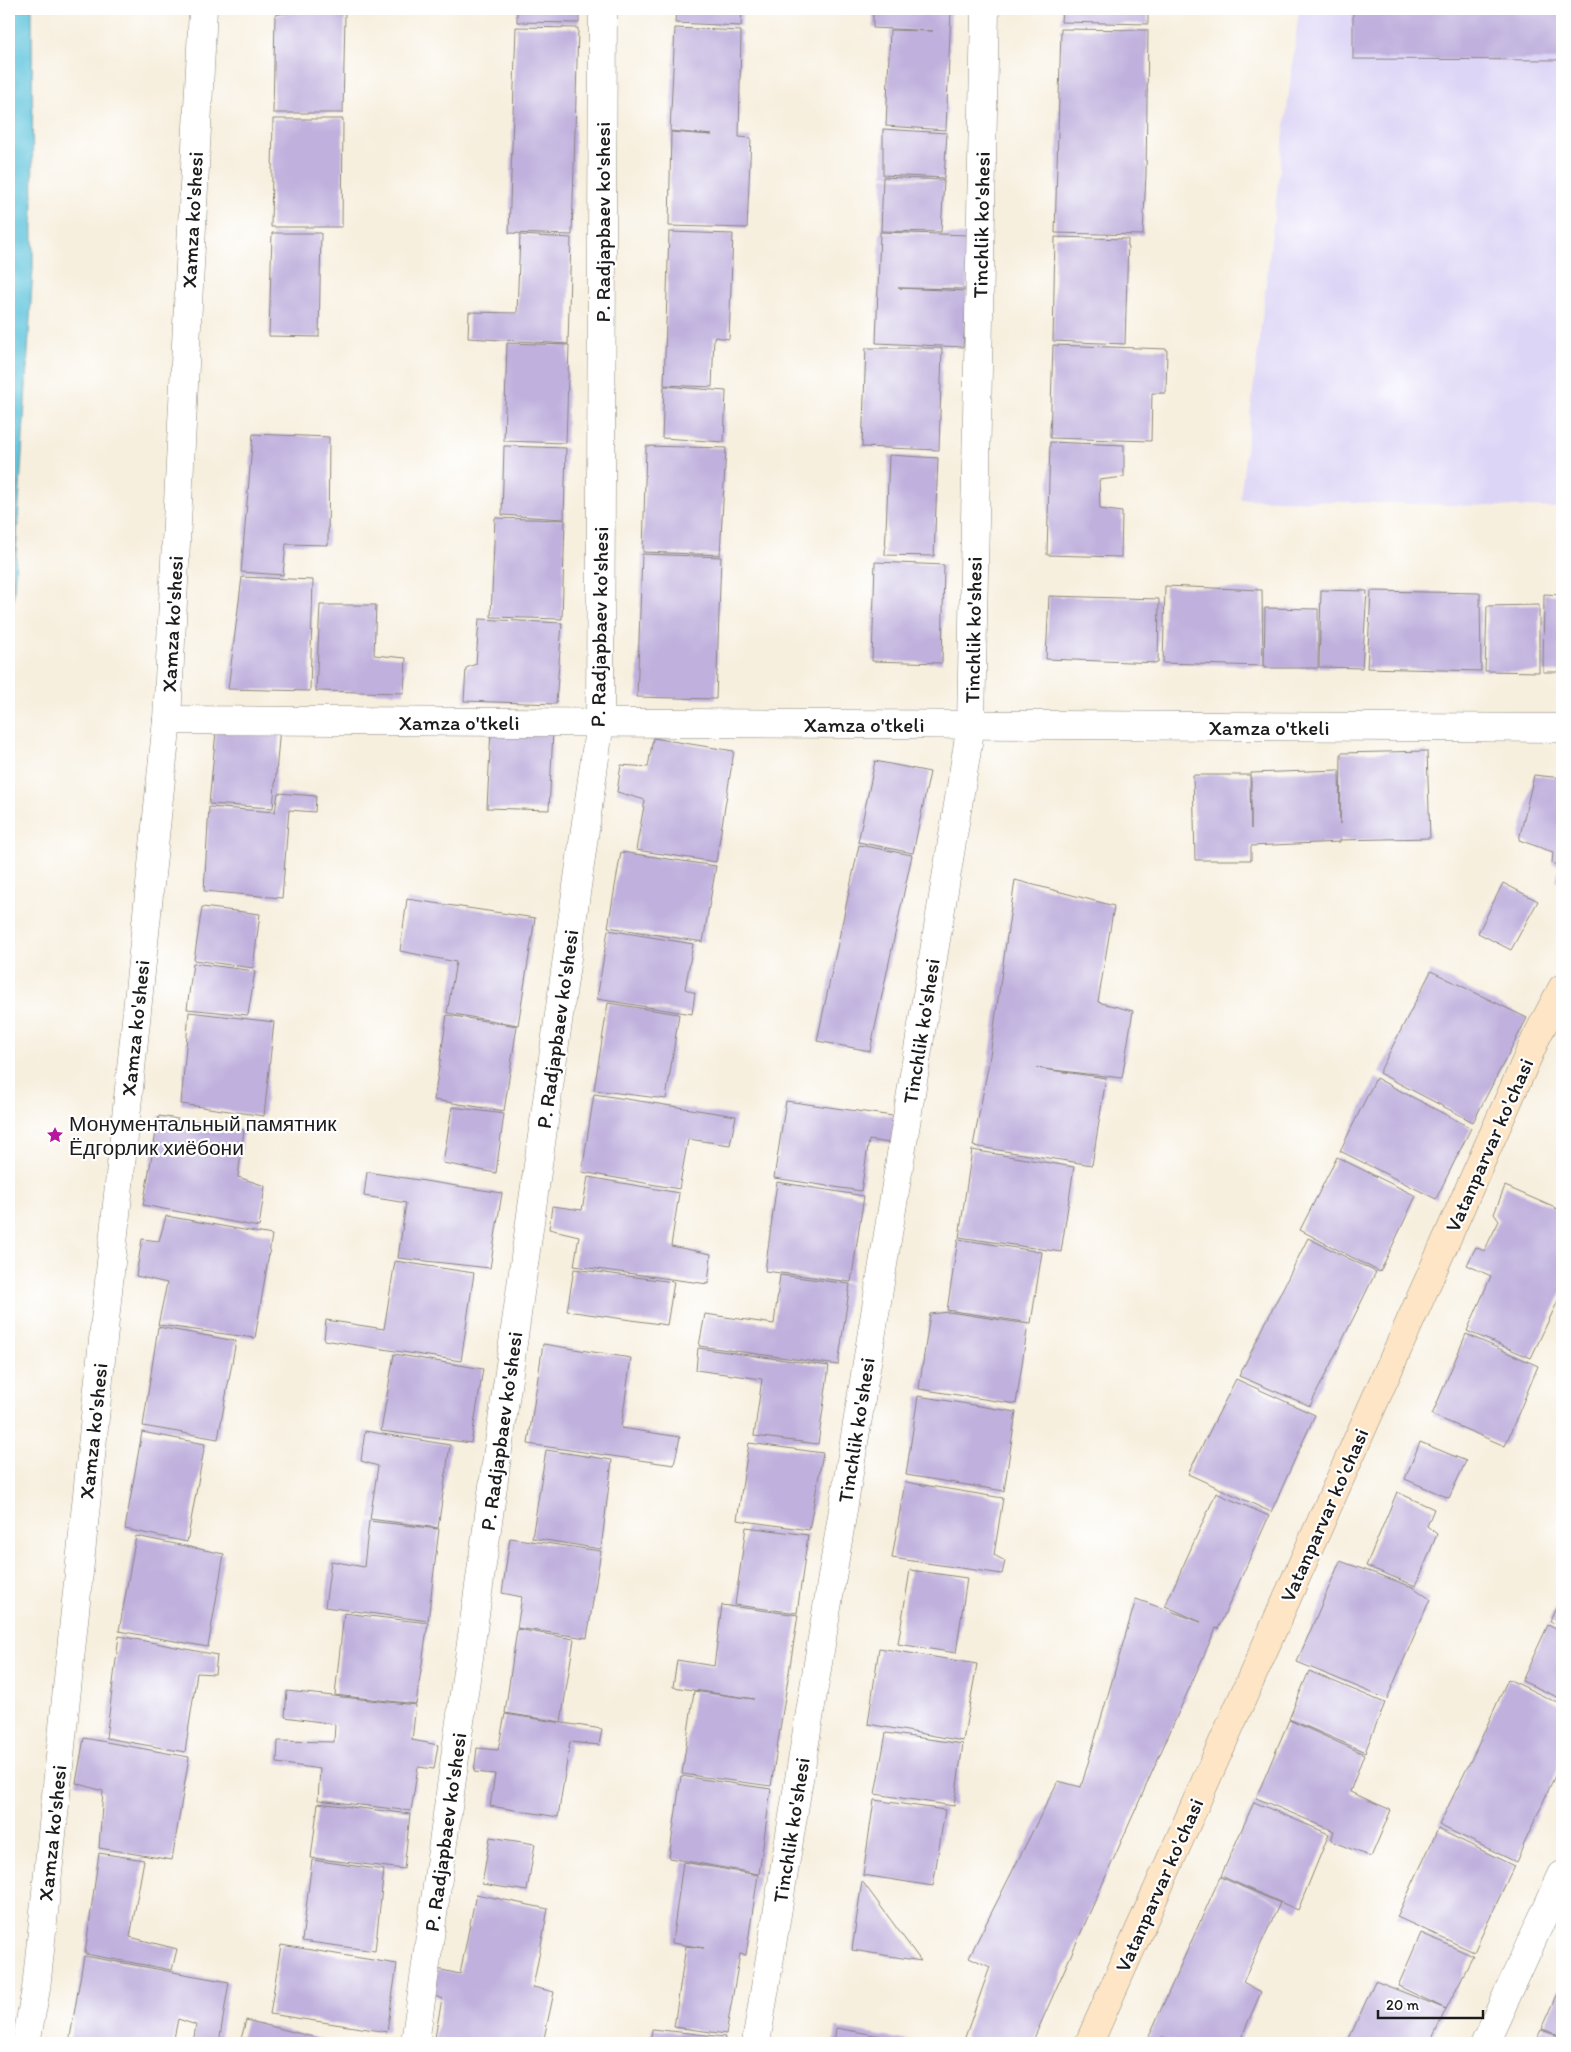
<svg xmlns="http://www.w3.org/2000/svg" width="1571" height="2052" font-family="Itim,sans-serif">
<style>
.built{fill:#ddd5f6}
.water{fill:#60c5dd;stroke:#3e707c}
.building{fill:#bfb0dd}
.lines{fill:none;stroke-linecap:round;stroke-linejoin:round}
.street-casing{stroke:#8a867d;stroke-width:29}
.secondary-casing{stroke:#8a867d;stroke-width:29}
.street{stroke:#fff;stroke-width:28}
.secondary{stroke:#fde5c5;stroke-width:28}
.labels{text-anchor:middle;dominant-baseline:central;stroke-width:4.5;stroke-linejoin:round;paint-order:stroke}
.street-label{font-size:21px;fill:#1c1c1c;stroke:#fff}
.poi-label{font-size:21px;fill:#1c1c1c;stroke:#fff;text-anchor:start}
</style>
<rect width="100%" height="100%" fill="#fff"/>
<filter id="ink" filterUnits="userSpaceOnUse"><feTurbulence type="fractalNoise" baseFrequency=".02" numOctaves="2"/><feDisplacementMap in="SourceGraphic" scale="10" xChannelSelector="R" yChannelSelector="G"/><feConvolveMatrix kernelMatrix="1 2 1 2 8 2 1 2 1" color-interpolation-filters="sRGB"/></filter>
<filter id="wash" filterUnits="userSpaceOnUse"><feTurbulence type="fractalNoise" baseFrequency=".0096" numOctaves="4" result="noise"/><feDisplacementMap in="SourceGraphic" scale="20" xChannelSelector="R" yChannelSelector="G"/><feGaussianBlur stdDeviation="1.12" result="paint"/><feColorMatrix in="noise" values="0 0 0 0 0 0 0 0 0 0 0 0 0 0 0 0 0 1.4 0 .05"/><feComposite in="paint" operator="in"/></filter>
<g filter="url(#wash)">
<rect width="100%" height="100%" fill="#f7efde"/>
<polygon class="built" points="1299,9 1562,9 1562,508 1240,499"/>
<polygon class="water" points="9,9 32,9 33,267 9,673"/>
<g id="blocks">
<g class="building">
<polygon points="517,9 579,9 579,23 517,22"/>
<polygon points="676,9 742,9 741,26 675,23"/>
<polygon points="873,9 951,9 946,130 886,126 890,30 933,31 873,28"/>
<polygon points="1062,9 1148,9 1148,24 1061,22"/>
<polygon points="1353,9 1562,9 1562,60 1353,59"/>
<polygon points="304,10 345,13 343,113 273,113 275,15"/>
<polygon points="516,27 578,28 572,235 509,233"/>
<polygon points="675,28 741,31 739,137 751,138 747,228 669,226 671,132 712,135 670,131"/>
<polygon points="1061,29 1148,30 1146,174 1143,235 1055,233"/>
<polygon points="273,119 343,119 342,227 271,227"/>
<polygon points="883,129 947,133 944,178 883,175"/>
<polygon points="883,177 944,180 941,232 881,231"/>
<polygon points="669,232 733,234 729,339 714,337 712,387 664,385"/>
<polygon points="880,232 968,235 967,289 898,288 967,291 963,347 876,343"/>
<polygon points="272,233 321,233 319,337 269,336"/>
<polygon points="520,235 571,238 568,344 468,338 469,312 517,313"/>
<polygon points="1055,237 1128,239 1125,344 1053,341"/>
<polygon points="507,343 569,345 566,443 504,441"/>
<polygon points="1053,345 1167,349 1166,393 1152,393 1151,441 1050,438"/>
<polygon points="866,348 942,348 939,450 862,447"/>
<polygon points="664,386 726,391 724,442 662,438"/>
<polygon points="253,434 329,437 328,545 286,544 283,575 241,572"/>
<polygon points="1050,442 1124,445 1124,477 1099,480 1100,509 1122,512 1121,557 1047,555"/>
<polygon points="504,446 566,448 564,519 502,515"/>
<polygon points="646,446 726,448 720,555 643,552"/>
<polygon points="889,455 938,458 934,556 885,555"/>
<polygon points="495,518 565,520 562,619 491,617"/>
<polygon points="642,554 721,557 716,699 637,697"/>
<polygon points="875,562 944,565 942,663 872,661"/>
<polygon points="242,577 313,580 310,691 228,689"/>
<polygon points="1165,586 1262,590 1263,666 1163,663"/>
<polygon points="1321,590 1367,591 1362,668 1319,667"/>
<polygon points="1371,591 1480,593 1481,671 1367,668"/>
<polygon points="1544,594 1562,595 1562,672 1543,672"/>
<polygon points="1049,596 1159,599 1158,663 1046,659"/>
<polygon points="320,605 376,605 374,655 406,658 404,693 316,691"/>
<polygon points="1539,605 1539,672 1485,671 1487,606"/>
<polygon points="1265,608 1318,609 1318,668 1264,668"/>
<polygon points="479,619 562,623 556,704 464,701 466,668 476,664"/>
<polygon points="217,721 280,727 273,808 209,804"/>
<polygon points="491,730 553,732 549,810 487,808"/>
<polygon points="653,738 734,751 716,862 636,850 645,800 617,792 621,765 648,767"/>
<polygon points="1427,751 1430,838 1340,840 1340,842 1251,846 1251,860 1195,860 1193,775 1250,775 1251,829 1251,773 1339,770 1340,824 1341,753"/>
<polygon points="875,761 930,772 913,853 858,842"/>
<polygon points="1534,775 1562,778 1562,884 1556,880 1560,866 1552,863 1553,852 1519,840"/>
<polygon points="278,793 316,796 315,812 289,810 282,898 204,891 209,807 275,812"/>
<polygon points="859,845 912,855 870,1051 817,1041"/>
<polygon points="621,852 716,866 703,942 608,927"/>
<polygon points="1015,880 1114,906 1098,1002 1133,1011 1122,1078 1036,1068 1106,1078 1092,1165 973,1146 989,1062"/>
<polygon points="1503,883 1538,901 1511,950 1478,933"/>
<polygon points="407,899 535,918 518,1025 447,1013 456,962 400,951"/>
<polygon points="202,907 260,914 253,968 194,960"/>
<polygon points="608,930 693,944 685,989 695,993 692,1014 597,999"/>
<polygon points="193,963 255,971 248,1015 187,1009"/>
<polygon points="1431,971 1527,1018 1473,1122 1379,1073"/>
<polygon points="608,1003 679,1014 666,1099 594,1090"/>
<polygon points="189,1012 274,1022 264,1116 181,1104"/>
<polygon points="447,1015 517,1026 504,1111 434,1100"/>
<polygon points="1376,1078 1471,1128 1436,1199 1340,1151"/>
<polygon points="594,1094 736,1116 730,1145 688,1139 679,1189 582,1172"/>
<polygon points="786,1101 900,1117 896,1144 869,1140 861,1191 774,1178"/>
<polygon points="452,1107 504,1114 496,1173 443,1163"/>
<polygon points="159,1116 244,1130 238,1177 265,1186 259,1227 143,1205"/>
<polygon points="972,1150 1074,1167 1061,1252 959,1237"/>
<polygon points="1337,1157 1416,1196 1380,1272 1300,1230"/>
<polygon points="367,1172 502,1193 490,1268 398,1258 406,1203 364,1196"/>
<polygon points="588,1177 679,1193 671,1246 711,1254 708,1284 574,1266 579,1236 549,1229 552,1206 582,1210"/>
<polygon points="777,1182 864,1196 851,1282 765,1271"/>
<polygon points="1505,1186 1562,1211 1562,1292 1531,1358 1467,1331 1491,1276 1467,1265 1476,1247 1484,1251 1499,1221 1494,1214"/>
<polygon points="166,1216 272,1235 255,1338 158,1325 167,1283 136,1276 142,1239 159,1241"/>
<polygon points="1308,1238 1376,1272 1310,1406 1239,1376"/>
<polygon points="958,1239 1042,1252 1031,1323 947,1310"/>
<polygon points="395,1261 474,1273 461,1361 324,1340 326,1320 384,1329"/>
<polygon points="574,1269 674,1282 667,1325 567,1311"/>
<polygon points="780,1275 850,1284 838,1365 699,1346 705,1314 774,1324"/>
<polygon points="949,1312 1028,1324 1016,1404 919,1389 930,1314"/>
<polygon points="158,1327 236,1341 218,1439 143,1426"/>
<polygon points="1466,1334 1538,1366 1505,1446 1432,1415"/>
<polygon points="543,1344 631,1358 621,1428 680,1437 674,1465 528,1444"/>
<polygon points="698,1348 829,1366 818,1444 754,1436 762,1379 696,1370"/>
<polygon points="394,1354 483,1369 471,1443 381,1431"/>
<polygon points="1236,1379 1315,1415 1271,1512 1188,1474"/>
<polygon points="918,1396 1016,1412 1004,1491 906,1475"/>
<polygon points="365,1431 450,1445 438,1528 370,1519 378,1466 361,1461"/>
<polygon points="142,1432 205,1444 187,1542 125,1529"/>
<polygon points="1420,1442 1466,1461 1449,1498 1405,1479"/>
<polygon points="749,1443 823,1453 809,1530 737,1520"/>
<polygon points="546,1450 612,1460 601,1549 532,1538"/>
<polygon points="905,1482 1003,1498 994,1555 1005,1561 1002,1574 892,1558"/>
<polygon points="1397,1492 1434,1509 1427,1526 1437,1534 1416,1586 1366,1566"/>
<polygon points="1216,1493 1269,1516 1218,1629 1216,1628 1032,2043 963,2043 990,1967 969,1957 1058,1781 1081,1787 1136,1599 1201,1622 1165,1606"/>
<polygon points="369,1521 439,1529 428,1621 325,1607 331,1561 364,1567"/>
<polygon points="746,1527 808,1535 797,1613 735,1605"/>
<polygon points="136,1536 224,1554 208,1647 119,1631"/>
<polygon points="510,1538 601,1551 587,1638 517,1628 522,1597 502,1593"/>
<polygon points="1340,1561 1413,1587 1430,1599 1387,1699 1297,1662"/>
<polygon points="910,1570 967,1578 956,1653 898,1644"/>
<polygon points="1562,1594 1562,1627 1550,1621"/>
<polygon points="722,1605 798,1615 771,1786 682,1774 694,1691 754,1699 673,1687 677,1660 714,1666"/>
<polygon points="344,1613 428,1623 416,1704 335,1695"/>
<polygon points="1548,1625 1562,1632 1562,1699 1522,1681"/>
<polygon points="517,1629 574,1639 561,1722 505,1713"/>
<polygon points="119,1636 217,1655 215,1674 197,1673 185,1752 106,1738"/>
<polygon points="879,1648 977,1664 963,1741 868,1724"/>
<polygon points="1309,1671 1385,1703 1365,1752 1289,1719"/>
<polygon points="1508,1679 1562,1705 1562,1760 1516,1862 1439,1825 1475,1752"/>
<polygon points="287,1691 416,1705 412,1740 438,1745 434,1769 418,1767 411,1811 318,1800 320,1769 277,1763 278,1741 334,1742 335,1724 285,1717"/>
<polygon points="505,1714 602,1729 599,1745 570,1742 558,1817 490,1806 495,1774 474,1772 477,1748 498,1750"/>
<polygon points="1289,1720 1364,1754 1350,1792 1391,1810 1371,1857 1331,1841 1334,1831 1256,1798"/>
<polygon points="886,1733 963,1744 954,1806 875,1794"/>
<polygon points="84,1738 189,1757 172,1860 99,1848 103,1791 76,1783"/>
<polygon points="681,1776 771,1789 759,1874 669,1858"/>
<polygon points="874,1800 945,1810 933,1886 863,1875"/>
<polygon points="1254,1802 1329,1834 1298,1910 1221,1876"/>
<polygon points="318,1803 410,1814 404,1869 311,1858"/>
<polygon points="1438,1829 1514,1866 1474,1952 1397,1917"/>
<polygon points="490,1837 535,1844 527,1891 482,1884"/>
<polygon points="99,1853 144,1860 130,1937 177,1949 172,1970 85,1954"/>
<polygon points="312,1860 384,1870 375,1951 302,1941"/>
<polygon points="683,1862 758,1875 746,1955 740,1954 726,2034 674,2027 686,1946 704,1948 672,1943"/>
<polygon points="1220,1877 1280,1903 1243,1982 1261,1992 1239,2043 1180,2043 1162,2037 1177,2043 1146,2043"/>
<polygon points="862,1881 921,1961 852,1950"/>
<polygon points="476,1894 548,1909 533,1987 554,1992 543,2043 434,2043 442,1999 433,1995 437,1969 460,1974"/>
<polygon points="1421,1933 1473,1956 1446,2009 1398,1986"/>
<polygon points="281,1945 397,1964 387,2032 270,2014"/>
<polygon points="84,1956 229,1982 219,2043 193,2043 196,2025 178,2019 173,2043 69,2043"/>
<polygon points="1375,1981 1446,2009 1430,2043 1347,2043"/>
<polygon points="1562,1984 1562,2036 1542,2029"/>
<polygon points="246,2020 337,2043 240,2043"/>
<polygon points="836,2028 914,2042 914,2043 834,2043"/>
<polygon points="652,2029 725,2037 724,2043 650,2043"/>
<polygon points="1541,2030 1562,2037 1562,2043 1535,2043"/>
</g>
</g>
</g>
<g filter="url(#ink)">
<use href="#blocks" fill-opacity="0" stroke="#8a867d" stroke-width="1"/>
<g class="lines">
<g class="street-casing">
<g id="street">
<polyline points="167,720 1562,728"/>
<polyline points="26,2043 36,1989 167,720 203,9"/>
<polyline points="415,2043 600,722 603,9"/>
<polyline points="756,2043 971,725 985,9"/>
<polyline points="1485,2043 1562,1875"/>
</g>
</g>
<g class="secondary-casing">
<polyline id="secondary" points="1089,2043 1537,1036 1562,988"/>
</g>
<use href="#street" class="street"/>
<use href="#secondary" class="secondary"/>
</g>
</g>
<defs>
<g id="sight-bare" transform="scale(1.35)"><path d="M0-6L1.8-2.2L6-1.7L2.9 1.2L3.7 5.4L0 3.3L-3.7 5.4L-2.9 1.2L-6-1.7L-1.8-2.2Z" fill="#b5179e" stroke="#fff" stroke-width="2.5" paint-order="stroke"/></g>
</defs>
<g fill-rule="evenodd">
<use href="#sight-bare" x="55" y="1135"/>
</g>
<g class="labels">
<g class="street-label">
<text transform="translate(192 220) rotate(-87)">Xamza ko'shesi</text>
<text transform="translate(602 222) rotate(-90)">P. Radjapbaev ko'shesi</text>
<text transform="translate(981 225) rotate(-89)">Tinchlik ko'shesi</text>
<text transform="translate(172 624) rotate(-87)">Xamza ko'shesi</text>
<text transform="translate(599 627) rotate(-89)">P. Radjapbaev ko'shesi</text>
<text transform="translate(973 630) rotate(-89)">Tinchlik ko'shesi</text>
<text x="459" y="722">Xamza o'tkeli</text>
<text x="864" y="724">Xamza o'tkeli</text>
<text x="1269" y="727">Xamza o'tkeli</text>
<text transform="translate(135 1028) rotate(-84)">Xamza ko'shesi</text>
<text transform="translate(557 1029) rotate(-82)">P. Radjapbaev ko'shesi</text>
<text transform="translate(921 1031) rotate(-81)">Tinchlik ko'shesi</text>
<text transform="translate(1489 1145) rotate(-66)">Vatanparvar ko'chasi</text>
<text transform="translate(856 1430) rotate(-81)">Tinchlik ko'shesi</text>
<text transform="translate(93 1431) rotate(-84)">Xamza ko'shesi</text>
<text transform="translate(501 1431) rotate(-82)">P. Radjapbaev ko'shesi</text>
<text transform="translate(1324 1515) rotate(-66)">Vatanparvar ko'chasi</text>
<text transform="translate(791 1830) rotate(-81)">Tinchlik ko'shesi</text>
<text transform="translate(445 1832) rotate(-82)">P. Radjapbaev ko'shesi</text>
<text transform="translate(52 1833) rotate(-84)">Xamza ko'shesi</text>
<text transform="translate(1159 1885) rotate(-66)">Vatanparvar ko'chasi</text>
</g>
<g class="poi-label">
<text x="69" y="1123">Монументальный памятник<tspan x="69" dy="24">Ёдгорлик хиёбони</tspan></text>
</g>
</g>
<rect width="1571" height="2052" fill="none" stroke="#fff" stroke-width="30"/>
<path d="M1378 2010v8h105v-8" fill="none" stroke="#1c1c1c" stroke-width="2.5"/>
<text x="1386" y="2010" font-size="15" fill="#1c1c1c" stroke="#ffffff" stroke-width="4" paint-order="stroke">20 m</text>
</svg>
